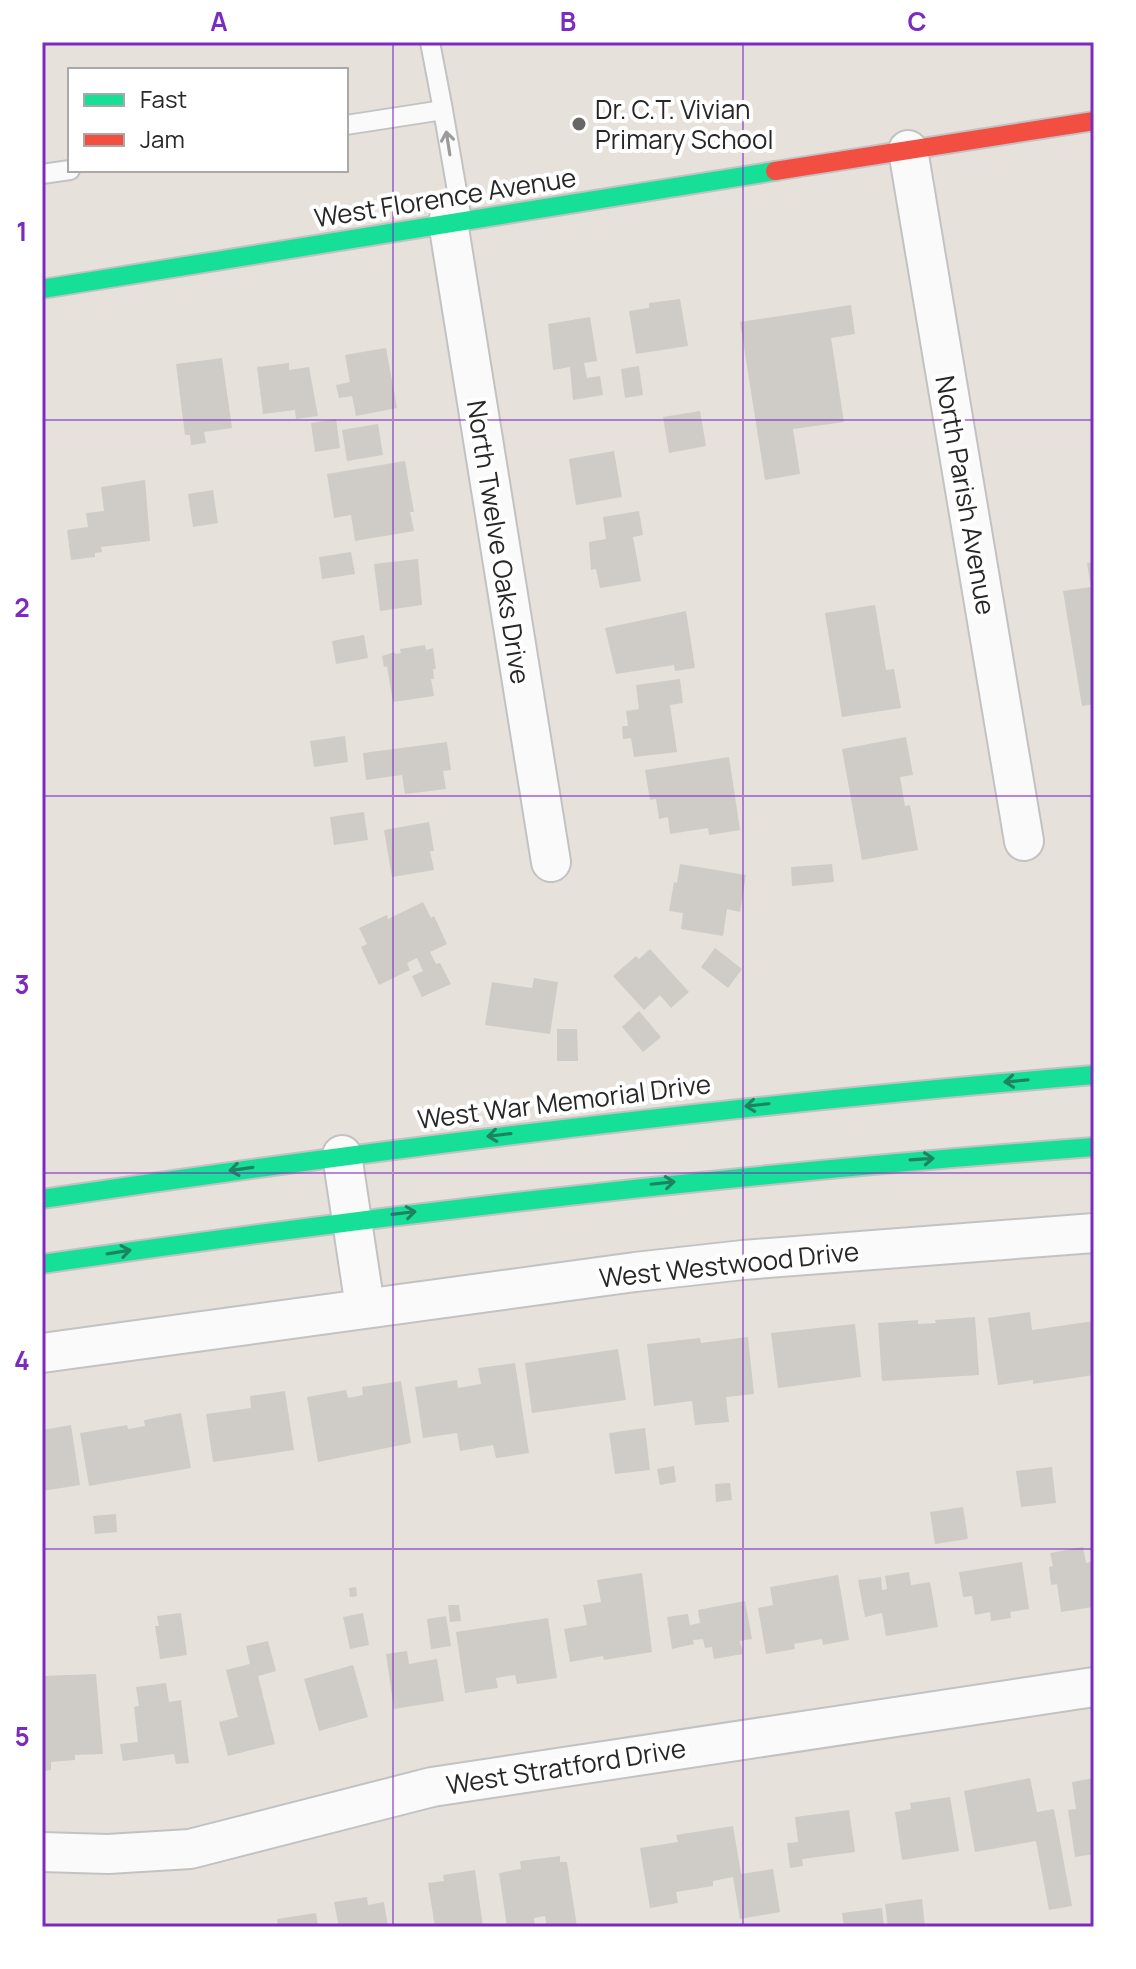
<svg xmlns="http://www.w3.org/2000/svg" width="1136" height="1969" font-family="Manrope,sans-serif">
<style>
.building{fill:#cfcbc6}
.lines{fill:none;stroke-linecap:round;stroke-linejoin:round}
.lane-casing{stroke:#c3c2c3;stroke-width:22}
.street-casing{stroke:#c3c2c3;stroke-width:42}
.fast-casing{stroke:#c3c2c3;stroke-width:22}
.jam-casing{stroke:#c3c2c3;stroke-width:22}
.lane{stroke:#fbfafa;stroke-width:18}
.street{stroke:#fbfafa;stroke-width:38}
.fast{stroke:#16e098;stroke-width:18}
.jam{stroke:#f24e42;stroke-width:18}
.oneway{stroke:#9c9b9b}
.oneway2{stroke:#1e8460}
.grid{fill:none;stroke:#7b2cbf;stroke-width:2;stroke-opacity:0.55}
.poi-dot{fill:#6a6866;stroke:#fff;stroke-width:3}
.labels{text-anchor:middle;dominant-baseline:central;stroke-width:8;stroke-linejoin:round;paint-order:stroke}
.poi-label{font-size:26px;fill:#272727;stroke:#fff;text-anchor:start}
.street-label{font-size:26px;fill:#272727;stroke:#fff}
.neatline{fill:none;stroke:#7b2cbf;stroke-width:3}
.grid-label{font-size:26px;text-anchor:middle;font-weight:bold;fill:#7b2cbf}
</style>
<rect width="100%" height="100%" fill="#e7e1db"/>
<g class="building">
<polygon points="680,299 688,346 636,354 629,311 649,308 649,303"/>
<polygon points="851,305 855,334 831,338 844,422 793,429 800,474 765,480 740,322"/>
<polygon points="590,317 597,361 584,363 587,378 600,376 603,395 573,400 570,367 553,370 548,324"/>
<polygon points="386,348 397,408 356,416 352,396 339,398 336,385 350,382 345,355"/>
<polygon points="222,358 232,428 204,432 206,443 191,445 190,435 185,435 176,364"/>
<polygon points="289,363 289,370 309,367 318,416 296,419 295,410 263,414 257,367"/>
<polygon points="639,366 643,395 625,398 621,369"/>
<polygon points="700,411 706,446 669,453 663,417"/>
<polygon points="336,419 340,448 315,452 311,423"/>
<polygon points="378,424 383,455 347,461 342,430"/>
<polygon points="614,451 622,497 576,505 569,459"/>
<polygon points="405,461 414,512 410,512 414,531 355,541 351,515 334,518 327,474"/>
<polygon points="145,480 150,541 101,547 102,552 95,553 95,557 71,560 67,530 88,527 86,513 104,511 101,487"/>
<polygon points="213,490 218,523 193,527 188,494"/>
<polygon points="639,511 643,535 633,537 641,581 600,588 596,569 591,570 589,542 606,539 603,517"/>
<polygon points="351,552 355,574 322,579 319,557"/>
<polygon points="418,559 422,605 380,611 374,564"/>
<polygon points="1094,562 1094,704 1082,706 1063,591 1091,587 1087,563"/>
<polygon points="875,605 886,670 894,669 901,708 842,717 825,613"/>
<polygon points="686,611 695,668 675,671 674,665 616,674 605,628"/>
<polygon points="364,635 368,658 336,664 332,641"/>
<polygon points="425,645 426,650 433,648 436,669 433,669 434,679 431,679 434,696 393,702 387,666 384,667 382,656 395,652 395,654 401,653 400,649"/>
<polygon points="680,679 683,703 670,705 677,752 634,757 631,738 623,739 622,726 628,726 626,711 639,709 636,685"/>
<polygon points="345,736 348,762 314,767 310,741"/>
<polygon points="906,737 913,775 900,777 905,806 910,805 918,850 862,860 842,749"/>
<polygon points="447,742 451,770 443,771 446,789 405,794 402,775 366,780 363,753"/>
<polygon points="729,757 740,830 709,835 708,828 670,834 668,817 659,819 656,799 650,800 645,770"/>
<polygon points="364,812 368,840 334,845 330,817"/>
<polygon points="429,822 434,851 430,851 434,870 392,877 384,830"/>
<polygon points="680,864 746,875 740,912 727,909 723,936 681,929 683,913 669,911 674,882 677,883"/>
<polygon points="832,864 834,882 792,886 791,867"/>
<polygon points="423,902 431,918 434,916 447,944 430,952 436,964 440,963 451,984 422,997 412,976 423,971 417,958 407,963 410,970 379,985 361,947 367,944 359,928 387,915 388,919"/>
<polygon points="715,948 742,969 728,988 701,967"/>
<polygon points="650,949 689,992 671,1008 660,995 644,1010 613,976 636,956 639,959"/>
<polygon points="534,978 558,982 550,1034 485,1025 492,982 532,988"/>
<polygon points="639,1011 661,1037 643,1052 622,1027"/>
<polygon points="557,1029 577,1029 578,1061 557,1061"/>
<polygon points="1030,1312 1032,1330 1094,1321 1094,1375 1033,1384 1033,1380 998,1385 988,1318"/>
<polygon points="975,1317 979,1375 882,1381 878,1323 918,1320 918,1324 936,1323 935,1320"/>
<polygon points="855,1324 861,1377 778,1388 771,1333"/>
<polygon points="748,1337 754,1394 726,1397 729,1422 695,1425 692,1401 654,1406 647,1344 700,1338 701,1343"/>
<polygon points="618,1349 626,1400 532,1413 525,1363"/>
<polygon points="515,1363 529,1453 496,1458 493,1445 460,1451 457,1433 423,1438 415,1387 457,1380 458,1388 481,1384 478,1368"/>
<polygon points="401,1381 411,1443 318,1462 307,1397 346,1390 348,1398 363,1395 362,1387"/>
<polygon points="285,1391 294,1450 213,1462 206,1414 251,1408 250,1396"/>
<polygon points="181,1413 191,1468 89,1486 80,1433 127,1425 128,1429 145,1426 144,1420"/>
<polygon points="71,1425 80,1485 42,1491 42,1430"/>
<polygon points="645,1428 650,1470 615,1474 609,1433"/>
<polygon points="674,1466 676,1482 660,1485 657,1469"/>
<polygon points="1052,1467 1056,1503 1021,1507 1016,1471"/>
<polygon points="730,1483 732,1500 716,1502 715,1484"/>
<polygon points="963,1507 968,1539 935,1544 930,1512"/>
<polygon points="116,1514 117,1532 95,1534 93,1516"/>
<polygon points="1083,1547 1086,1563 1094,1561 1093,1607 1061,1612 1057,1584 1051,1585 1049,1567 1053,1566 1050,1553"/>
<polygon points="1022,1562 1029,1609 1010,1612 1011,1618 991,1621 990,1612 975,1615 972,1596 963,1597 959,1572"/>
<polygon points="909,1572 911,1585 930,1582 938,1627 886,1636 882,1613 865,1617 858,1580 881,1577 882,1590 887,1589 885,1576"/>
<polygon points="642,1573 652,1652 604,1660 603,1656 570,1662 564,1629 587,1625 583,1605 601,1602 597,1580"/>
<polygon points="838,1575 849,1640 823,1645 822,1639 794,1644 795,1649 766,1654 758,1608 773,1605 770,1587"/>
<polygon points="356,1587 357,1596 350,1597 349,1588"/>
<polygon points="745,1601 752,1639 740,1641 743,1654 714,1659 712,1647 705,1648 703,1639 693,1640 694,1644 672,1649 667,1617 688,1614 690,1625 700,1623 698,1610"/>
<polygon points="448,1605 459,1605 461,1621 450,1622"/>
<polygon points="181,1613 187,1655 160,1659 155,1626 159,1626 157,1616"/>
<polygon points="363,1613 369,1645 350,1649 343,1617"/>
<polygon points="446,1616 451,1646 431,1649 427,1619"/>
<polygon points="548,1618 557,1678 517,1684 515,1675 496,1678 498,1688 465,1693 456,1632"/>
<polygon points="268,1641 276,1671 258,1676 275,1744 228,1756 219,1722 238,1717 226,1670 250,1664 246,1646"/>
<polygon points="407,1651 409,1664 437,1659 444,1701 394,1709 386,1654"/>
<polygon points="353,1665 368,1717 319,1731 304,1679"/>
<polygon points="96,1674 103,1754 75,1755 75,1760 51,1762 51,1770 42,1771 42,1676"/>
<polygon points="166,1683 169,1702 181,1700 189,1763 176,1764 174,1754 123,1761 120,1744 138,1742 134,1707 139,1706 136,1687"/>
<polygon points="1030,1778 1037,1812 1054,1809 1072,1906 1049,1910 1036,1841 975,1852 964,1791"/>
<polygon points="1094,1778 1094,1854 1075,1857 1068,1810 1076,1809 1072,1782"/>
<polygon points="950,1797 959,1851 902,1860 895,1812 911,1809 910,1803"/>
<polygon points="849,1810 855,1852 802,1859 803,1866 790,1868 787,1843 798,1842 795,1817"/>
<polygon points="733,1826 741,1874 773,1869 780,1912 740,1919 733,1877 713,1881 713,1886 676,1892 678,1903 650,1908 640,1848 678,1842 676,1835"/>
<polygon points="560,1856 560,1862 567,1862 577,1927 547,1927 545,1916 534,1918 535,1927 507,1927 499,1873 521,1869 520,1861"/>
<polygon points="475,1870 483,1927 435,1927 428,1883 444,1881 443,1875"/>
<polygon points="367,1897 368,1905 384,1902 388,1927 339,1927 334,1902"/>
<polygon points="922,1899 925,1927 888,1927 885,1904"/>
<polygon points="882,1908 884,1927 844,1927 842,1913"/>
<polygon points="316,1913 318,1927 278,1927 277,1919"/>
</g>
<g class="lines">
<g class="lane-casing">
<g id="lane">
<polyline points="430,42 443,110"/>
<polyline points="346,125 443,110 462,220"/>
<polyline points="42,174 70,170"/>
</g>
</g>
<g class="street-casing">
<g id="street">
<polyline points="908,150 1024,841"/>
<polyline points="448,222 551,862"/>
<polyline points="342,1155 365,1307"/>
<polyline points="42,1353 635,1272 743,1260 1094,1233"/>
<polyline points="42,1852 108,1854 190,1849 432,1787 1094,1687"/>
</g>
</g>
<g class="fast-casing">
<g id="fast">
<polyline points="42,289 775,171"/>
<path d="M42 1199C392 1147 742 1104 1094 1075"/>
<path d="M42 1264C392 1213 742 1173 1094 1147"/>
</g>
</g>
<g class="jam-casing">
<polyline id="jam" points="775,171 1094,121"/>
</g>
<use href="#lane" class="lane"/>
<use href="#street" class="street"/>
<use href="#fast" class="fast"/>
<use href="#jam" class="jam"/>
</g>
<defs><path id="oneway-shaft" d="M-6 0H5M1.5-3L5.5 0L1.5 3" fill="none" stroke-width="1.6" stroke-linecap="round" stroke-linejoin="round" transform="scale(2)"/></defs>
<use class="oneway" href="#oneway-shaft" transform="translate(448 143) rotate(-99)"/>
<g class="oneway2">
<use href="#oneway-shaft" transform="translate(1016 1081) rotate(175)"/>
<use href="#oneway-shaft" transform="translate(757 1105) rotate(174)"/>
<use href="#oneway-shaft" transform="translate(499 1135) rotate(173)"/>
<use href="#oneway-shaft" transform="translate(922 1159) rotate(-4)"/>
<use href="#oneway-shaft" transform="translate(241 1169) rotate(172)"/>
<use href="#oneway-shaft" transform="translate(663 1183) rotate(-6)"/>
<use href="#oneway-shaft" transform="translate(404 1213) rotate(-7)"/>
<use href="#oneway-shaft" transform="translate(119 1252) rotate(-9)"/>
</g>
<path class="grid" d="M393 42V1927M743 42V1927M42 420H1094M42 796H1094M42 1173H1094M42 1549H1094"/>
<circle class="poi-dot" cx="579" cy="124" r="8"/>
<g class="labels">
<g class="poi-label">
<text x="595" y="109">Dr. C.T. Vivian<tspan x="595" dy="30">Primary School</tspan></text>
</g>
<g class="street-label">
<text transform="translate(445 197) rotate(-9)">West Florence Avenue</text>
<text transform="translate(966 495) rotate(80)">North Parish Avenue</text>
<text transform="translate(499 542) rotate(81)">North Twelve Oaks Drive</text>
<text transform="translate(564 1101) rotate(-7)">West War Memorial Drive</text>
<text transform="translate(729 1264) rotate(-6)">West Westwood Drive</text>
<text transform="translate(566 1766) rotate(-9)">West Stratford Drive</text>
</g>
</g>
<rect width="1136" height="1969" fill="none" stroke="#ffffff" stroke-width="88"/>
<rect x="68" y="68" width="280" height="104" fill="#ffffff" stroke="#a9a9a9" stroke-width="2"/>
<rect x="84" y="94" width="40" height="12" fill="#16e098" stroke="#a9a9a9" stroke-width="2"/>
<text x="140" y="108" font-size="24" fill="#272727">Fast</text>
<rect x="84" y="134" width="40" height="12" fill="#f24e42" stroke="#a9a9a9" stroke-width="2"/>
<text x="140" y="148" font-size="24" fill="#272727">Jam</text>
<rect x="44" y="44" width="1048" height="1881" class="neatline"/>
<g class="grid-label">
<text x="219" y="31">A</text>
<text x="568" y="31">B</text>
<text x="917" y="31">C</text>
<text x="22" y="241">1</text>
<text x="22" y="617">2</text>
<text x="22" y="994">3</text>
<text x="22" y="1370">4</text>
<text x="22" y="1746">5</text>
</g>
</svg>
